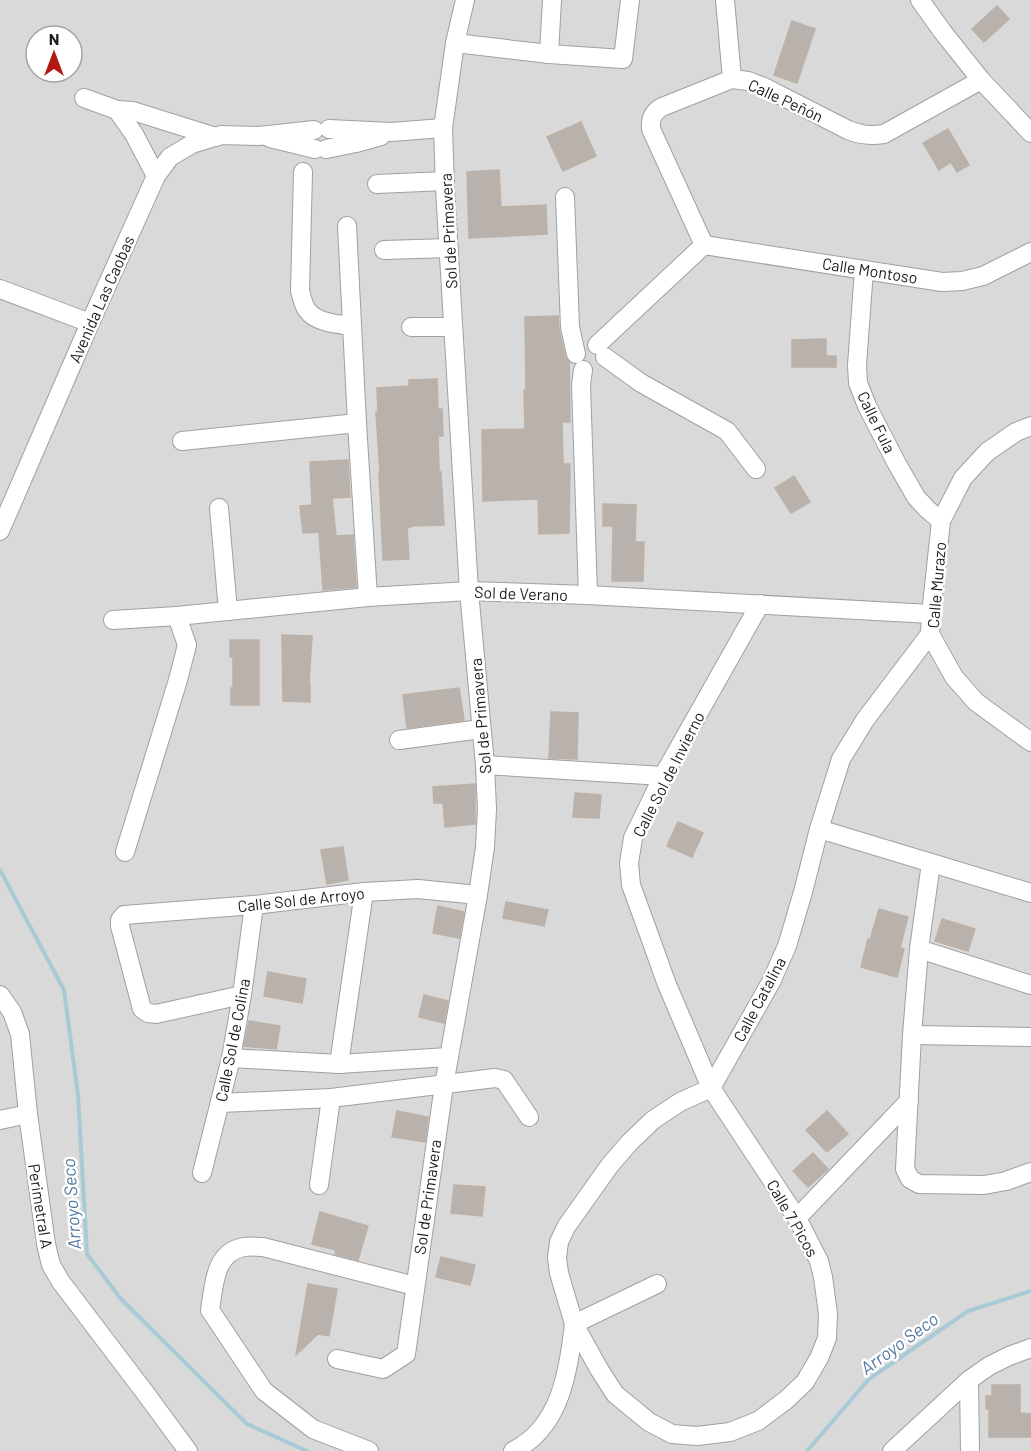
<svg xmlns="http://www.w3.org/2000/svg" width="1031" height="1451" font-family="Barlow,sans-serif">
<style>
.residential{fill:#dad9d9;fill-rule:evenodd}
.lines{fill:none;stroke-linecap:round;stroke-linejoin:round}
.stream{stroke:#a8cad6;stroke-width:4}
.building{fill:#b9b2ac;stroke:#bcb1a7;stroke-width:1.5}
.minor-casing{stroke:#a0a0a0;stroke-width:20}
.minor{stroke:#fff;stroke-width:18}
.labels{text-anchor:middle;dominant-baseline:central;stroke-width:5;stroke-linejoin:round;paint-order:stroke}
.street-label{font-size:16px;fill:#1c1c1c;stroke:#fff}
.water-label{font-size:18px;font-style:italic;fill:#5379a1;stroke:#fff}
</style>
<rect width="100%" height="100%" fill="#eceae3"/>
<path class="residential" d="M0 0H1031V1451H0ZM36 36H72V72H36Z"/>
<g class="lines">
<g class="stream">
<polyline points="0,870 64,990 78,1095 87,1254 121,1299 247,1424 307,1451"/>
<polyline points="807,1451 869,1379 968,1311 1031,1291"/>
</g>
</g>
<g class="building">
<polygon points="997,6 1009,19 984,42 972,29"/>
<polygon points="792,21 815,29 797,83 774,75"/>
<polygon points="581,122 596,156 563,171 547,137"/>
<polygon points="948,129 969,165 957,172 951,162 939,170 923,143"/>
<polygon points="499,170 501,207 546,205 547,234 469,238 467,172"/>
<polygon points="558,316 559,329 565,356 569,362 570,422 562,422 563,464 570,464 569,533 539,534 538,499 483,501 482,430 525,429 524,390 526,390 525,317"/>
<polygon points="826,339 826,356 836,356 836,367 792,367 792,340"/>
<polygon points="437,379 438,409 442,409 443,436 438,436 439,472 441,472 444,525 411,526 411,527 407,528 409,559 383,560 379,473 380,473 376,412 378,412 377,388 409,386 409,380"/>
<polygon points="348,460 350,497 332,498 336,536 353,535 356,587 323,590 319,532 303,533 300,506 312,505 310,462"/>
<polygon points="794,476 810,502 791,513 775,488"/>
<polygon points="603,504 636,505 635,542 644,542 643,581 612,581 613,526 603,526"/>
<polygon points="282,635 312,636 309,683 310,684 310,702 283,701"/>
<polygon points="230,640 259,640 259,705 231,705 231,688 233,688 233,657 230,657"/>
<polygon points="459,688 464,720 407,728 403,695"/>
<polygon points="551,712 578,713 577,759 549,758"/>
<polygon points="475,784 475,824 445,827 443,803 434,803 433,787"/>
<polygon points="575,793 601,795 599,818 573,817"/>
<polygon points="678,822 703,833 692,857 667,846"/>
<polygon points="343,847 348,880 327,884 321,850"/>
<polygon points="506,902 548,910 544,926 503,918"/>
<polygon points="438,906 464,912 459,938 433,933"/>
<polygon points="879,909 908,917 900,948 904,949 897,977 861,967 868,939 870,940"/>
<polygon points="942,919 975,929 968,951 935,941"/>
<polygon points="268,972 306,979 302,1003 264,996"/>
<polygon points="424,995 448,1001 444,1023 419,1017"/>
<polygon points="249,1021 280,1026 276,1049 244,1046"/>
<polygon points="397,1111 428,1117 425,1142 392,1137"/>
<polygon points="827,1111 848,1134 827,1152 806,1130"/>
<polygon points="813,1153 828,1169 808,1187 793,1171"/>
<polygon points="454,1185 485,1187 482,1216 451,1213"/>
<polygon points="320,1212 368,1226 358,1260 335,1254 336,1250 312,1244"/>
<polygon points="441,1257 475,1265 470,1285 436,1277"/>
<polygon points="308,1284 337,1289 329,1336 318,1334 296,1355"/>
<polygon points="992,1385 1020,1385 1020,1413 1031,1414 1031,1437 989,1437 989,1409 986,1409 986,1396 992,1396"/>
</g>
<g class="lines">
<g class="minor-casing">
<g id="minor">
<polyline points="725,0 732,79"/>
<polyline points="920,0 942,31 981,80 1031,133"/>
<polyline points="455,43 549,54 552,0"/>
<polyline points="549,54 623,59 630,0"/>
<polyline points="84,98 117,110 133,111 216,137"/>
<polyline points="117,110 134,134 156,176"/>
<polyline points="329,129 391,132 443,128"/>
<polyline points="270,138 315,149"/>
<polyline points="326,149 356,143 381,136"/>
<path d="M303 172 300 291C302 297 303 305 307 310 316 323 338 324 352 326"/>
<polyline points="377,184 445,181"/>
<polyline points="565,197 570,327 576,354"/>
<polyline points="347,226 357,423 368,597"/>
<path d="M704 245 651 129C650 119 653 112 662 107L732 79 748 81 764 87 848 130C861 135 870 136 884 134L981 80"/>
<polyline points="704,245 942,282 962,281 983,276 1031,252"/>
<polyline points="384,250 449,248"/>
<polyline points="864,270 857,365 858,383 867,406 897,464 916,497 927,509 941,521"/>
<polyline points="0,289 90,323"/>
<polyline points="411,327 453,327"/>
<polyline points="597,345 704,245"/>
<polyline points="605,357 641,383 727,431 756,469"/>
<polyline points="583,370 581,385 588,595"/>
<polyline points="1031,426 1016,432 987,452 963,478 941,521 931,614 930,634 954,677 976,702 1031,742"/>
<polyline points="182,441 357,423"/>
<polyline points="219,508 228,611"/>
<polyline points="0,531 90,323 156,176 170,157 192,144 221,135 259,136 314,130"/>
<polyline points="760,604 663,776 633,838 629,863 631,885 651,940 666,982 711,1088 797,1218 819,1261 823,1277 828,1314 827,1338 819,1358 805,1382 786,1400 758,1421 730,1432 697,1436 672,1434 649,1422 615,1394 599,1369 574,1324 559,1273 557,1258 559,1242 566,1227 610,1165 630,1142 653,1120 680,1102 711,1088 771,982 787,946 803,892 819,829 841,759 865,720 930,634"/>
<polyline points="113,620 177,616 368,597 469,591 588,595 931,614"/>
<polyline points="399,740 481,729"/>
<polyline points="485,765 663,776"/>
<polyline points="819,829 1031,893"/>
<polyline points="125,852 178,680 187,645 177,616"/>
<polyline points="931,863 919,949 912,1035 905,1169 910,1179 919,1184 984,1185 1006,1181 1031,1172"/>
<polyline points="919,949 1031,985"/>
<polyline points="0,995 12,1012 20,1034 28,1114 46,1244 51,1265 61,1282 146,1394 188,1451"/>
<polyline points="242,995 156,1014 148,1013 142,1009 120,926 120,920 124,915 254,905 364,892 418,889 478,895"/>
<polyline points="912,1035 1031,1037"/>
<polyline points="231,1058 339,1064 448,1057"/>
<polyline points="339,1064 364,892"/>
<polyline points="220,1103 331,1098 495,1078 504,1080 529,1117"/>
<polyline points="0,1120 28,1114"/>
<polyline points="202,1173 231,1058 242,995 254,905"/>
<polyline points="319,1185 331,1098"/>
<polyline points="797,1218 909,1101"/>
<polyline points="574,1324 657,1284"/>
<polyline points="337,1359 383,1369 406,1354 444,1085 478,895 485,847 487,809 485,765 469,591 445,189 443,128 455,43 465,0"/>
<polyline points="969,1380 970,1451"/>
<path d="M369 1451 313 1429 264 1391 210 1310C214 1286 214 1252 244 1247 250 1246 257 1247 263 1247L415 1286"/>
<path d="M513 1451C561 1427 568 1372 574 1324"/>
<polyline points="892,1451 969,1380 989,1366 1009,1356 1031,1348"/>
</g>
</g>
<use href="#minor" class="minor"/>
</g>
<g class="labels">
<g class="street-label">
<text transform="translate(786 100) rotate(25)">Calle Peñón</text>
<text transform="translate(448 231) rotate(-93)">Sol de Primavera</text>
<text transform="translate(870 270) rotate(9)">Calle Montoso</text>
<text transform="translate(101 299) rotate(-66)">Avenida Las Caobas</text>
<text transform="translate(877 422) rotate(64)">Calle Fula</text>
<text transform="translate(936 585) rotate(-85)">Calle Murazo</text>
<text transform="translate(521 593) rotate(2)">Sol de Verano</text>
<text transform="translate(480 716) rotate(-95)">Sol de Primavera</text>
<text transform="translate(668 774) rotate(-63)">Calle Sol de Invierno</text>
<text transform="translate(301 899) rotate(-6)">Calle Sol de Arroyo</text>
<text transform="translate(759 999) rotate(-62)">Calle Catalina</text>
<text transform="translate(232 1040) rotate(-79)">Calle Sol de Colina</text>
<text transform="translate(427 1197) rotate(-82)">Sol de Primavera</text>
<text transform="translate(41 1206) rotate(81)">Perimetral A</text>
<text transform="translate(793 1218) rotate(60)">Calle 7 Picos</text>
</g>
<g class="water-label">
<text transform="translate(71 1204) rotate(-94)">Arroyo Seco</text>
<text transform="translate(899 1343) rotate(-36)">Arroyo Seco</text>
</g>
</g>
<g transform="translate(54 54)"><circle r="28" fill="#ffffff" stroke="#a4a4a4" stroke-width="1.5"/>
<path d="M0-4.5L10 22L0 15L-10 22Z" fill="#b41815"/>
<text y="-9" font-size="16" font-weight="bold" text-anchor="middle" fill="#1c1c1c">N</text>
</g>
</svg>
